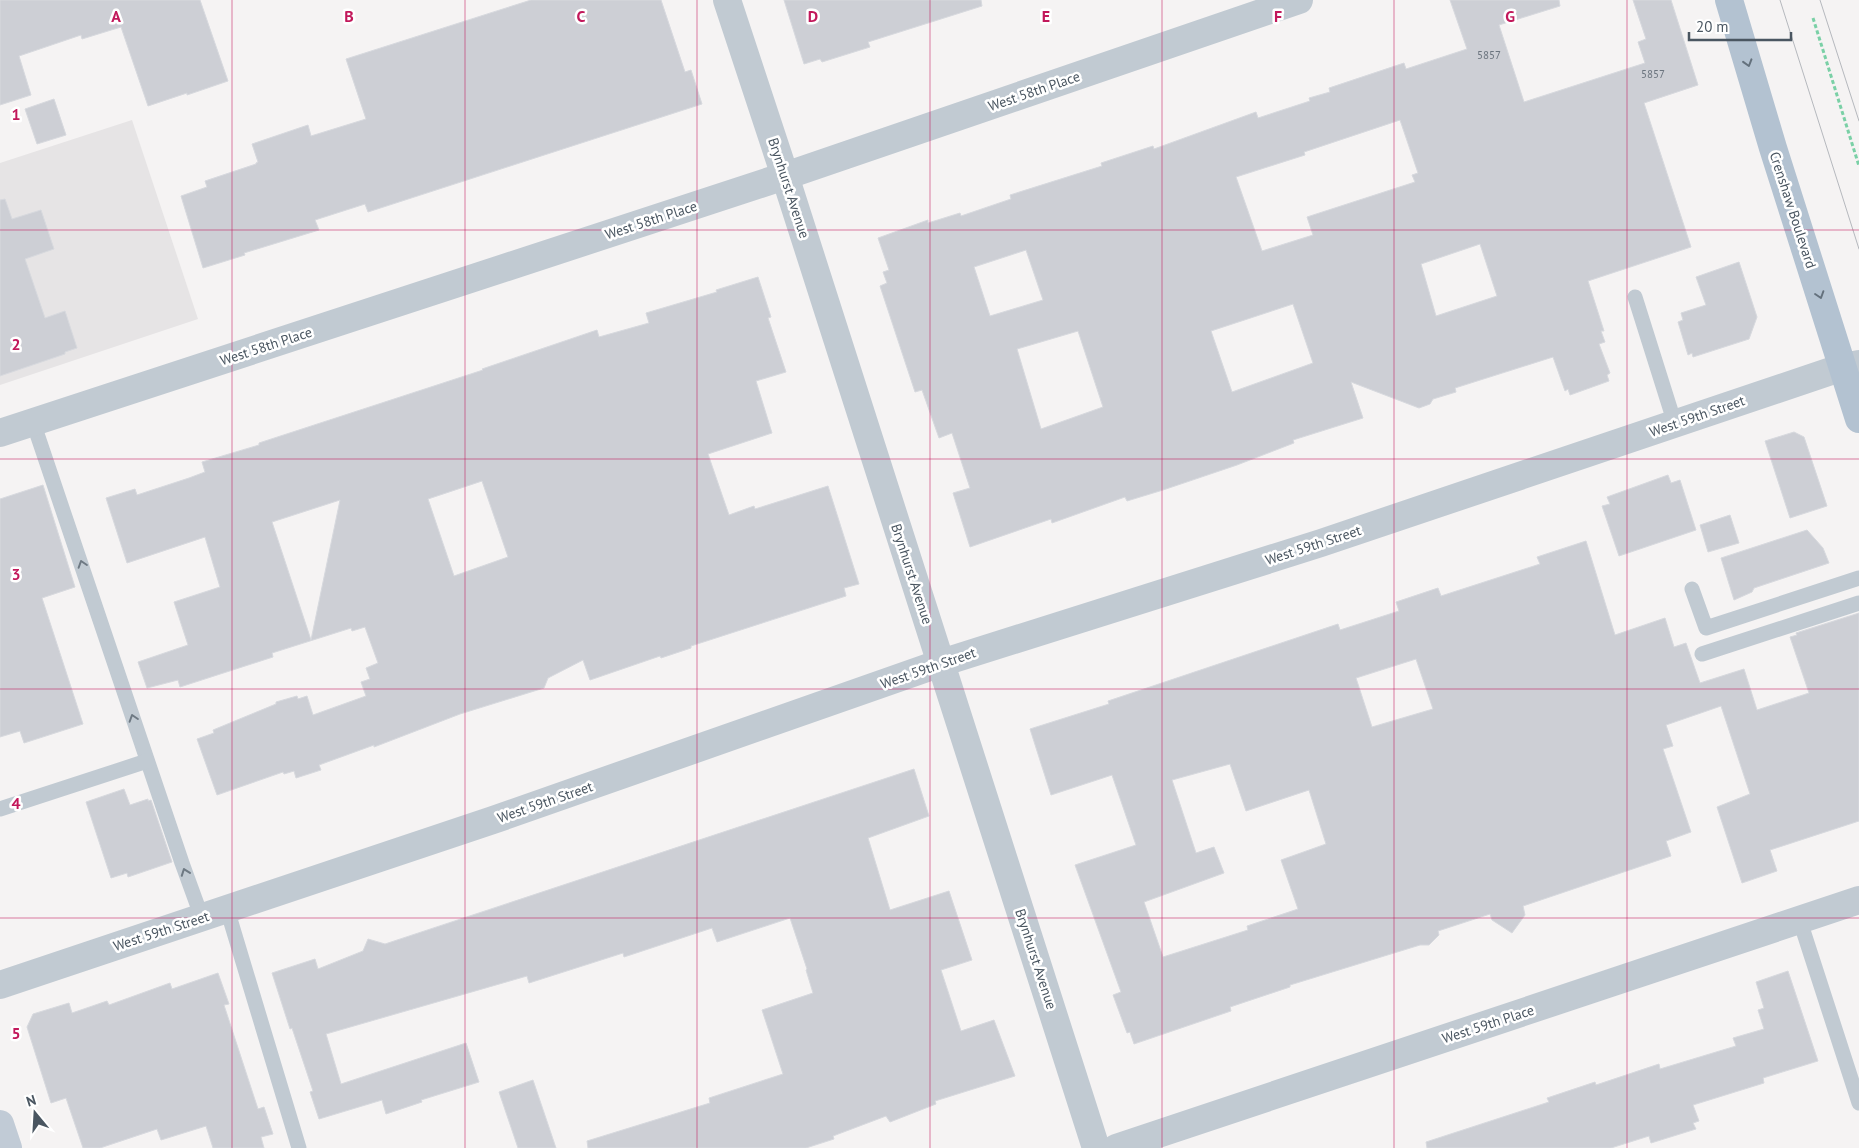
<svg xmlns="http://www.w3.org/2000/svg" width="1859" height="1148" font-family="'PT Sans',sans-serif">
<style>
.education{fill:#e6e4e5}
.building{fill:#cdcfd5;stroke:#d7d9de;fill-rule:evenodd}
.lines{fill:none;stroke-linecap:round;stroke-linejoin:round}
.path{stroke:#7ad0a6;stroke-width:3;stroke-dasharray:4 2.5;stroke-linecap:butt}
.lane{stroke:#c1cad2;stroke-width:15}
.street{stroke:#c1cad2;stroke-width:28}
.secondary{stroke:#c1cbd6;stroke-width:28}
.primary{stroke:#b3c2d1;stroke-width:28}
.tram{stroke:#b5b8bd;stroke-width:1}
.oneway{stroke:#64717d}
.oneway2{stroke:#6e7983}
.grid{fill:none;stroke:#c2185b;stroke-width:1;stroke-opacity:0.55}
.labels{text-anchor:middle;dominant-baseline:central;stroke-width:5;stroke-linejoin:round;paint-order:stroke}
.number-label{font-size:11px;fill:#6b747e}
.street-label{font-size:14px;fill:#4a5661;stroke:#fff}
.grid-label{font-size:16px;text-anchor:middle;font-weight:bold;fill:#c2185b;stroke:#fff;stroke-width:5;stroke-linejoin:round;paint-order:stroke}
</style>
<rect width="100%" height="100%" fill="#f5f3f3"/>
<polygon class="education" points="132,120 198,319 0,385 0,163"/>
<g class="building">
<polygon points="0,0 200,0 228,81 187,95 187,93 148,106 121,27 82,39 81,35 19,56 31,95 0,105"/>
<polygon points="531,0 661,0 685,72 691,70 702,104 368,212 365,204 315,220 319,230 244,253 245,255 203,268 181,196 207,187 205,181 256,164 256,163 258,162 252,144 308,125 311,136 366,119 346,59"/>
<polygon points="784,0 981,0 982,6 868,42 870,47 822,62 820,59 804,64"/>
<path d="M1450 0H1559L1560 6 1499 25 1524 102 1645 63 1638 42 1646 39 1633 0H1671L1698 85 1644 103 1691 247 1588 281 1604 331H1601L1605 342 1599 344 1610 373 1607 375 1609 381 1570 395 1568 389 1565 391 1553 357 1455 388 1456 392 1433 399 1430 404 1419 408 1351 382 1363 418 1293 440 1294 443 1237 465 1163 490 1127 501 1125 497 1052 523 1051 519 970 547 953 493 970 488 952 433 939 438 922 390 915 392 880 286 887 283 883 272 889 270 878 238 928 220V223L960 213 961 216 1011 199 1010 195 1102 166 1101 163 1153 146 1154 149 1256 112 1258 118 1310 101 1309 98 1330 92 1329 88 1404 63 1406 69 1467 49ZM1400 120 1418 173 1412 175 1415 182 1307 217 1313 235 1262 251 1236 177 1305 155 1304 152ZM1480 244 1497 296 1436 316 1421 264ZM1026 250 1043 300 990 316 974 267ZM1293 304 1313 363 1232 392 1211 331ZM1078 331 1103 407 1041 429 1017 349Z"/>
<polygon points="54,99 66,135 37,144 25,109"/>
<polygon points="5,199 12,219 41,210 54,249 25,259 45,318 65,311 77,348 65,352 65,354 0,376 0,200"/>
<polygon points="1739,262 1757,317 1749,339 1693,357 1692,353 1688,355 1678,322 1683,320 1681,313 1706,305 1696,277"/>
<path d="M758 277 771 317 768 318 786 372 756 381 772 433 708 454 729 515 754 506 755 509 828 486 859 584 844 588 846 596 691 646V648L661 658 660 656 590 680 583 660 548 678 544 688 460 714 374 747V745L319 765 321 770 296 778 294 771 284 774 283 772 217 795 197 739 214 733 213 730 276 704V702L297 696 298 699 307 696 313 715 366 696 361 682 370 679 366 668 378 663 365 627 352 631 351 628 272 653 273 657 180 687 178 680 147 688 138 662 188 645 174 602 220 587 205 537 127 563 106 498 135 489 137 495 189 478 205 472 202 462 259 445V443L483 370 482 369 597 330 599 337 649 323 646 313 717 292 716 290ZM482 481 508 557 454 576 428 499ZM340 500 311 640 272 522Z"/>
<polygon points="1794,432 1804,437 1827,506 1790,518 1765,441"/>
<polygon points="1668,475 1671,483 1680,480 1696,530 1619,556 1602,506 1610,504 1607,497"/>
<polygon points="43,485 75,587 42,598 83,724 24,743 20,731 0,737 0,499"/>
<polygon points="1730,515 1739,543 1708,552 1700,525"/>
<polygon points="1807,530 1823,548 1829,563 1754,588 1752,592 1734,600 1721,558"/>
<path d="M1586 541 1615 635 1665 618 1674 647 1686 643 1700 683 1744 669 1757 710 1809 693 1790 637 1797 635 1796 633 1859 613V821L1770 850 1777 871 1742 883 1717 807 1750 794 1721 706 1666 725 1673 746 1663 749 1691 832 1666 841 1671 856 1523 906 1525 915 1512 933 1492 920 1490 914 1438 931 1439 935 1429 945H1420L1290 985V987L1230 1007 1231 1011 1134 1044 1130 1032 1127 1033 1113 995 1121 992 1075 865 1136 845 1112 775 1051 795 1030 729 1109 704 1108 701 1338 624 1340 630 1399 611 1396 602 1438 588 1441 596 1540 564 1537 557ZM1416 659 1433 709 1372 727 1356 678ZM1230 764 1246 811 1309 790 1326 844 1281 860 1298 909 1247 926 1248 930 1163 957 1144 902 1224 873 1214 847 1196 853 1172 780Z"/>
<polygon points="914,769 929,816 868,838 890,910 949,891 972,960 941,970 961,1031 994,1020 1015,1076 935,1101 936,1104 890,1122 886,1116 833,1136 834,1139 806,1148 588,1148 587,1141 710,1103 709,1098 783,1074 762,1010 813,993 806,970 807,969 790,918 717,942 712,928 624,957 623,953 529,983 527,976 326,1034 341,1084 466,1043 479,1082 421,1100 422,1102 386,1114 382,1100 319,1119 310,1092 313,1091 292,1028 290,1029 272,973 315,959 318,969 363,951 368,939 385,944"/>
<polygon points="124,789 130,805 148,799 148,801 151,800 172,862 128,877 127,873 111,878 86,802"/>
<polygon points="1788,971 1818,1061 1763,1078 1764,1083 1693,1105 1699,1121 1693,1123 1696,1129 1651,1143 1649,1136 1611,1148 1427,1148 1426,1142 1549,1102 1547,1098 1595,1082 1596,1085 1659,1064 1660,1069 1736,1046 1733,1038 1764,1029 1758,1010 1764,1008 1756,982"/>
<polygon points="218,973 229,1004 224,1005 258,1109 264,1107 273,1134 261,1137 264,1148 213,1148 206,1126 161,1140 157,1129 100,1148 83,1148 66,1098 51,1103 27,1027 33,1014 69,1003 72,1013 107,1001 109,1005 170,983 172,989"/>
<polygon points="533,1080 556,1148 518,1148 499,1092"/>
</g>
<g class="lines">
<polyline class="path" points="1813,18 1859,166"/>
<g class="lane">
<polyline points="1635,297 1675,424"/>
<polyline points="33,422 182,863 202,918"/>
<polyline points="1692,589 1706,628 1859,578"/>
<polyline points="1702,654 1859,603"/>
<polyline points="0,809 147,761"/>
<polyline points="227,909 299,1148"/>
<polyline points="1800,921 1859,1103"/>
</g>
<g class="street">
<polyline points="727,0 785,176 1096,1148"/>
<polyline points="0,433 785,176 1299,0"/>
<polyline points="0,985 493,820 941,663 1321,543 1843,367 1859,364"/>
<polyline points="1116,1148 1859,900"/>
</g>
<polyline class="secondary" points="0,1124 8,1148"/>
<polyline class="primary" points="1729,0 1773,148 1859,419"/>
<g class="tram">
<polyline points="1780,0 1859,249"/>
<polyline points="1820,0 1859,121"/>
</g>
</g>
<defs><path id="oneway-chevron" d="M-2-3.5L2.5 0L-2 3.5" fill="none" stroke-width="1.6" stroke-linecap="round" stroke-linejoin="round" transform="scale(1.25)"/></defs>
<g class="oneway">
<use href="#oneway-chevron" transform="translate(1748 63) rotate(73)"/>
<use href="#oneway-chevron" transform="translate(1820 295) rotate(72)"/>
</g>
<g class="oneway2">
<use href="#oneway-chevron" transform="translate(82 564) rotate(-108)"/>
<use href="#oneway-chevron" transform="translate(133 718) rotate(-108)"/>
<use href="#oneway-chevron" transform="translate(185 872) rotate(-110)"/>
</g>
<path class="grid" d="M232 0V1148M465 0V1148M697 0V1148M930 0V1148M1162 0V1148M1394 0V1148M1627 0V1148M0 230H1859M0 459H1859M0 689H1859M0 918H1859"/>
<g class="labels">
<g class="number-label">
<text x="1489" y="55">5857</text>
<text x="1653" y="74">5857</text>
</g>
<g class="street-label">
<text transform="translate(1034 91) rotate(-19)">West 58th Place</text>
<text transform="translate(789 188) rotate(72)">Brynhurst Avenue</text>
<text transform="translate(1793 210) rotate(72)">Crenshaw Boulevard</text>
<text transform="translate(651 220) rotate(-18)">West 58th Place</text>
<text transform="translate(266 346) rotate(-18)">West 58th Place</text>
<text transform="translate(1697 416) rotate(-19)">West 59th Street</text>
<text transform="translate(1313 545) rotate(-18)">West 59th Street</text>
<text transform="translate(912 574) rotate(72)">Brynhurst Avenue</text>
<text transform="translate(928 668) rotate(-19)">West 59th Street</text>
<text transform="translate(545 802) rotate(-19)">West 59th Street</text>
<text transform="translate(161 931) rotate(-18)">West 59th Street</text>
<text transform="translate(1036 959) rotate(72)">Brynhurst Avenue</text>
<text transform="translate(1488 1024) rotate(-18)">West 59th Place</text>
</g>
</g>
<g class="grid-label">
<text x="116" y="22">A</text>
<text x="349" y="22">B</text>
<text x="581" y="22">C</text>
<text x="813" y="22">D</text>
<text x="1046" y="22">E</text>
<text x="1278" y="22">F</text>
<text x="1510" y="22">G</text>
<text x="16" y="120">1</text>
<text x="16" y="350">2</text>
<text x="16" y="580">3</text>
<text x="16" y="809">4</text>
<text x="16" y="1039">5</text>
</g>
<g transform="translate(35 1113) rotate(342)" stroke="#ffffff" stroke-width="4" paint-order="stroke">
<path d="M0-4L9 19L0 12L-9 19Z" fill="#4a5661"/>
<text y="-8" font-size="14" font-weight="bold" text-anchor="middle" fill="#4a5661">N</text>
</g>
<path d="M1689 32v8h102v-8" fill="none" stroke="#4a5661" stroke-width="2.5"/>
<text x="1696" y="32" font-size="15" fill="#4a5661" stroke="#ffffff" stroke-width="4" paint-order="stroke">20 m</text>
</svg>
